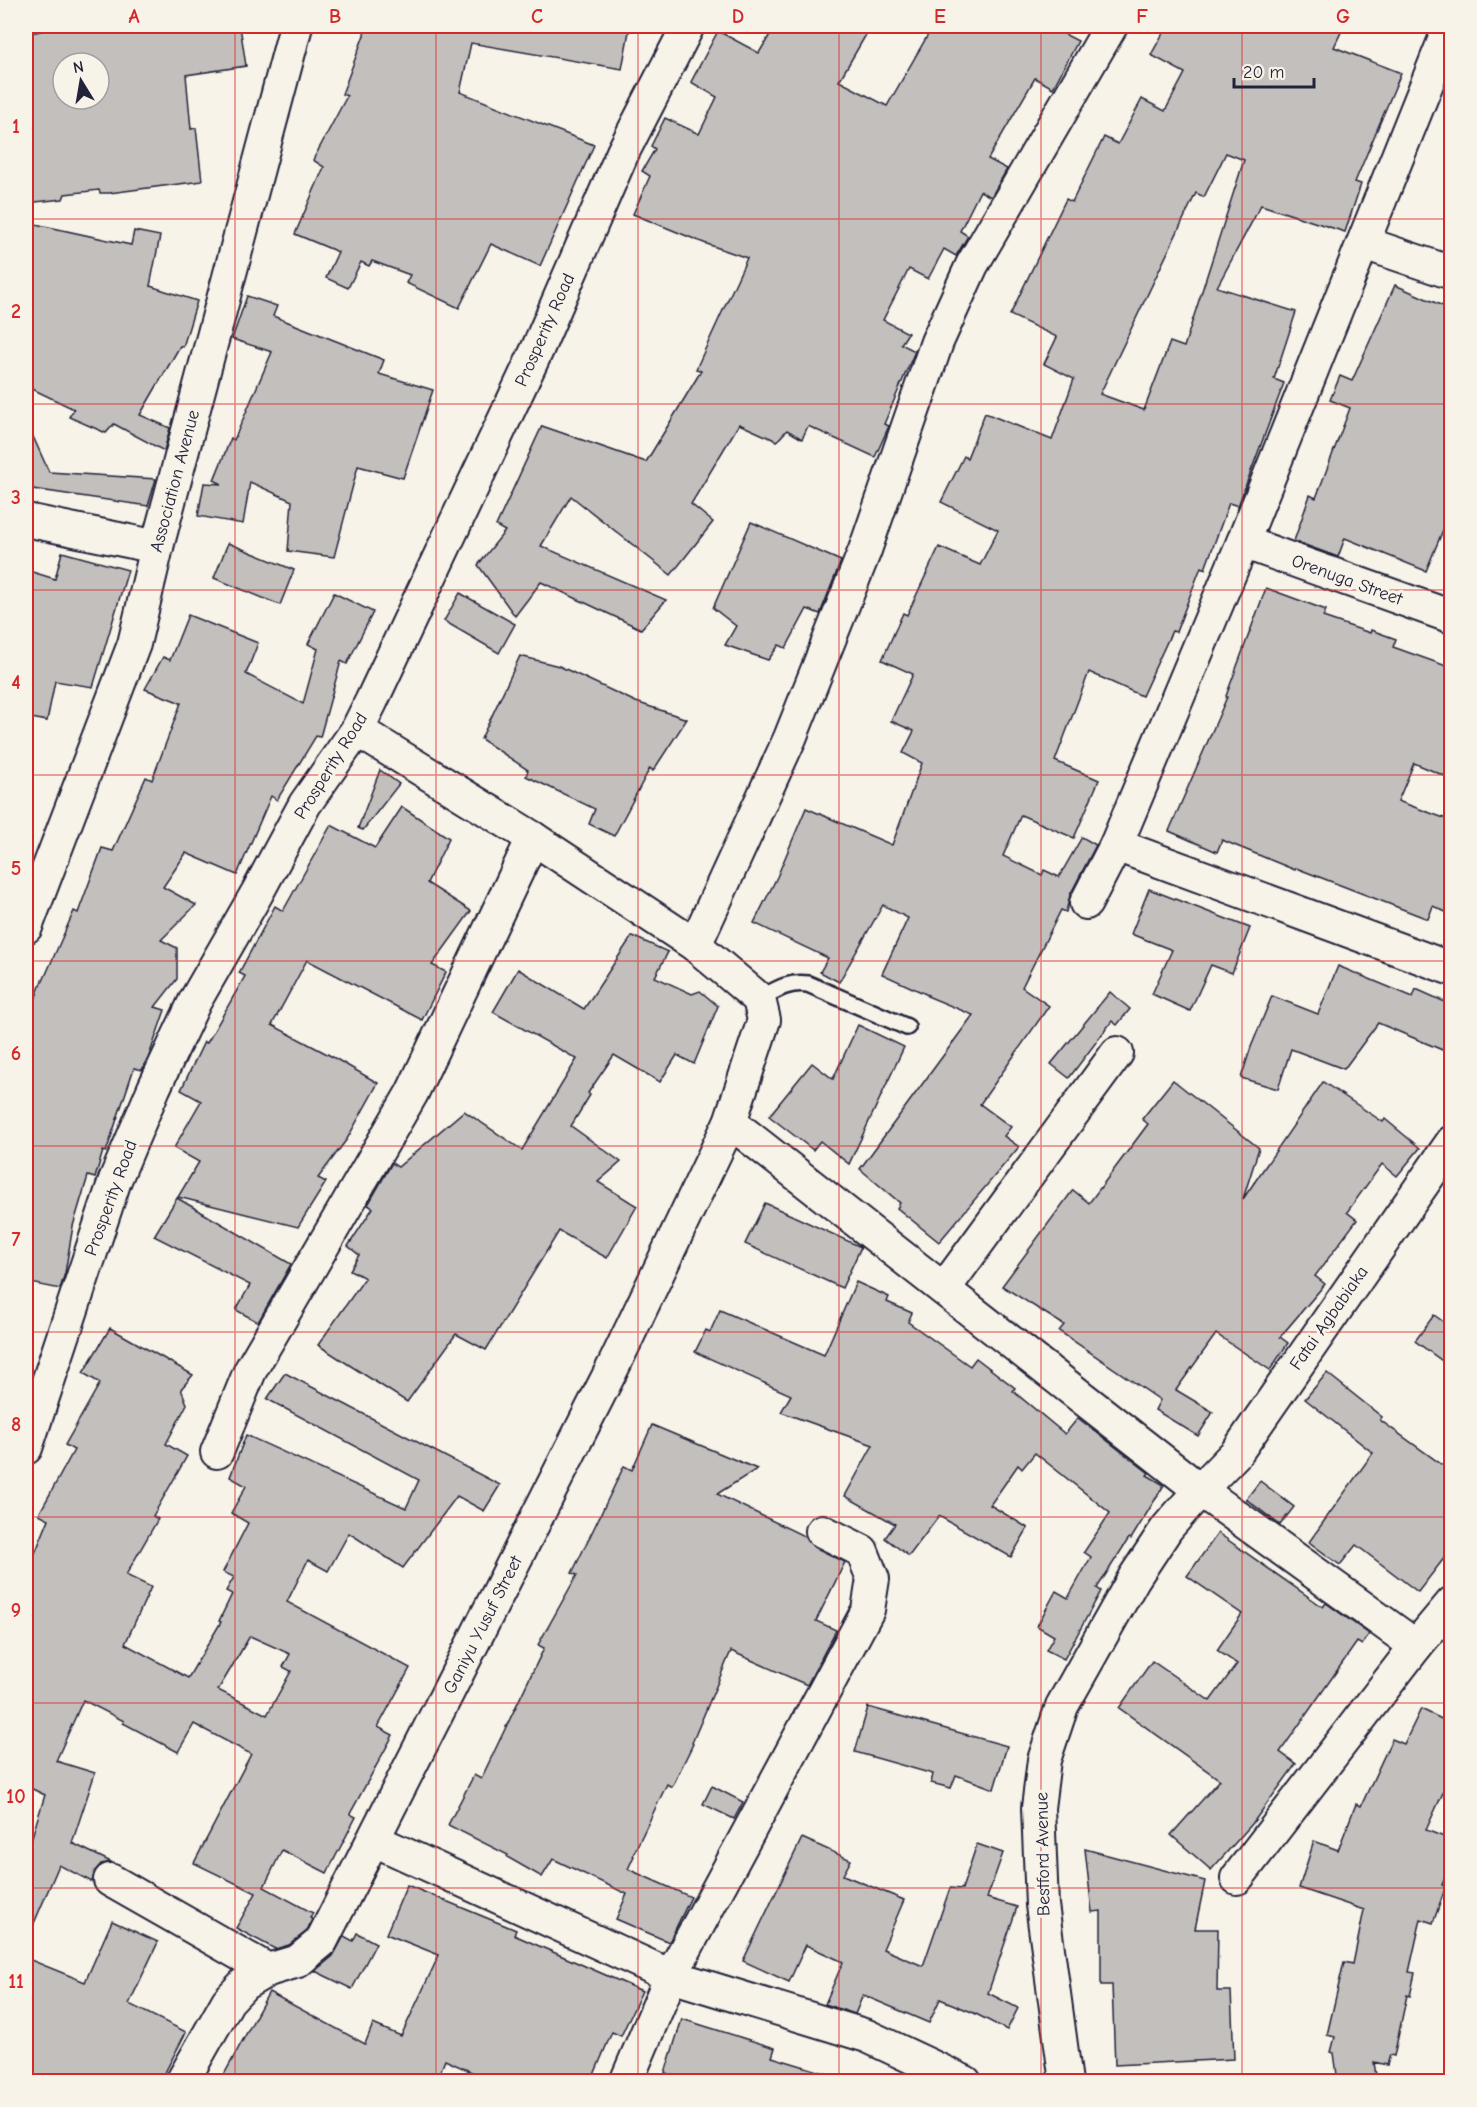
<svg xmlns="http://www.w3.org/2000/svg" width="1477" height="2107" font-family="'Comic Neue',sans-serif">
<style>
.building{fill:#c2bfbd;stroke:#22223b;stroke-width:1.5;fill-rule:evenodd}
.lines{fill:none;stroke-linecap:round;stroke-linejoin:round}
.lane-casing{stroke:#22223b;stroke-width:20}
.street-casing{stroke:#22223b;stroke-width:36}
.lane{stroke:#f7f3e8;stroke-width:15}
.street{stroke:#f7f3e8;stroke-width:32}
.grid{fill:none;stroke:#d62828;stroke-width:1.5;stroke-opacity:0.55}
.labels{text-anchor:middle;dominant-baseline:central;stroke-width:6;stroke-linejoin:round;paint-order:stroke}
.street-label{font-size:18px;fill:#22223b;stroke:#f7f3e8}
.neatline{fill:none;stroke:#d62828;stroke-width:2}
.grid-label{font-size:20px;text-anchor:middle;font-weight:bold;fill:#d62828}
</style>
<rect width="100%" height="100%" fill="#f7f3e8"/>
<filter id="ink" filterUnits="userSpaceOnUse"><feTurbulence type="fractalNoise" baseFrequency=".0167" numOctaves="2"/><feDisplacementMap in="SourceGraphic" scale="12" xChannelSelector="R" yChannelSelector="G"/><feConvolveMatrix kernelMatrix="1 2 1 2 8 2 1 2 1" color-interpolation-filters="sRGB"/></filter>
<g filter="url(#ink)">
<g class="building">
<path d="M64 26H240L246 66 186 75 191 129 196 128 202 181 109 193H100L99 190 65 194 63 199 26 203V34ZM63 63H99V99H63Z"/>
<polygon points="365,26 630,26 622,69 471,43 460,92 594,145 540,266 491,244 459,308 406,283 410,275 372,261 369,266 361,262 348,288 326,278 338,252 295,234 324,167 313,160 347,96 342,94 364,35"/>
<polygon points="775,26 871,26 839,81 887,106 933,26 1049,26 1078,41 1053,88 1035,78 988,159 1007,169 991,197 980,191 960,231 968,236 956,256 944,249 928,279 909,269 883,320 908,333 901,344 915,351 884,424 889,426 875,457 808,426 802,439 787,430 777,441 739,424 691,504 713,522 671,575 571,496 541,546 666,600 641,629 541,582 515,616 478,565 505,531 496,526 542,426 646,462 701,371 696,369 747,258 704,243 633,214 650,176 642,171 655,149 651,146 665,118 699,134 717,97 691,82 718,31 759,53"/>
<path d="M1167 26H1344L1334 47 1401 73 1355 182 1361 184 1345 232 1261 205 1217 287 1296 312 1274 379 1284 383 1238 506 1229 503 1205 569 1201 567 1176 632 1172 631 1142 696 1089 672 1055 761 1099 780 1074 838 1021 815 1003 856 1042 875 1044 870 1059 877 1082 837 1096 845 1070 895 1066 912 1061 910 1022 987 1049 1006 980 1104 1011 1127 1004 1136 1019 1147 939 1242 897 1208 900 1203 860 1169 973 1015 927 996 928 995 882 974 908 918 883 905 839 982 820 972 828 958 754 923 777 877 806 808 892 845 922 763 903 753 914 731 891 721 913 674 882 660 903 613 907 615 939 547 980 565 998 530 941 502 964 456 967 458 985 413 1052 440 1074 379 1044 364 1057 337 1010 315 1066 199 1072 202 1104 137 1118 144 1142 99 1165 111 1185 73 1151 55ZM1226 153 1244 160 1184 347 1170 342 1144 410 1100 394 1196 193 1204 197Z"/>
<polygon points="26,222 131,245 134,231 160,236 150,286 197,301 183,347 180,346 140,415 170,428 164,451 114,424 106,433 69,417 74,409 26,386"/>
<polygon points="1395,285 1452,310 1452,508 1426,571 1345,538 1338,557 1294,541 1310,495 1316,498 1350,408 1330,400 1340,376 1352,381"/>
<polygon points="247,296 277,306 273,316 384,360 379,374 433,390 403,478 358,466 334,557 288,551 292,501 250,482 243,524 198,516 204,483 222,484 214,480 231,438 234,440 272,352 232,339"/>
<polygon points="26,421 49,472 156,479 148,506 26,488"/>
<polygon points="751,522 841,561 820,614 807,609 786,648 779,645 768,660 725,645 736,626 713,608"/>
<polygon points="228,543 294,570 280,605 214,578"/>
<polygon points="62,552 128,570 93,687 55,681 47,721 26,717 26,570 55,579"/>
<polygon points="1266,588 1326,610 1323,617 1370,633 1371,630 1396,639 1393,647 1452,668 1452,779 1414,763 1398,801 1452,821 1452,915 1433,906 1428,919 1296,868 1295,870 1222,840 1217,852 1169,831 1227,697 1226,696"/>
<polygon points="334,593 373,612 347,664 341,661 320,737 316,736 277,800 271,796 237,875 186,853 163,887 196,905 161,940 177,948 177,979 155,1007 165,1010 149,1056 142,1070 134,1068 106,1152 103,1151 95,1178 88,1176 73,1226 65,1273 60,1289 26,1282 26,1025 42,980 43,981 74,911 78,913 102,848 113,851 146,777 152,780 181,703 145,689 163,657 170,660 188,615 258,643 246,674 303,704 318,649 308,644"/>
<polygon points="460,593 515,624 499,653 444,621"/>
<polygon points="520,656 559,666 636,702 687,719 653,771 650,768 614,836 589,824 595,809 526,776 528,770 481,739"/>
<polygon points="380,770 399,784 363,830 358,828"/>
<polygon points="402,807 449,838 427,883 471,911 432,965 446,972 422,1020 307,960 272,1025 331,1056 378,1083 347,1139 318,1178 326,1182 298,1227 178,1197 199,1162 174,1148 201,1101 181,1090 204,1042 207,1043 245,976 239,973 275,906 283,911 331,825 375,848"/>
<polygon points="1149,889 1250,928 1232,973 1211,965 1190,1011 1152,994 1172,950 1131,934"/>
<polygon points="632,936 668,952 655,977 692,994 700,991 718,1006 694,1064 677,1055 660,1082 614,1055 588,1093 590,1095 571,1126 621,1162 598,1182 637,1206 607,1258 559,1231 486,1350 456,1334 407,1402 318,1345 365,1278 350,1270 359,1255 348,1246 373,1208 368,1205 392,1163 398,1167 464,1111 522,1150 577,1059 493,1012 518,969 584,1009"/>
<polygon points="1338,966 1413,997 1416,989 1452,1005 1452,1054 1378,1023 1344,1069 1291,1049 1278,1089 1241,1078 1251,1047 1272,996 1318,1014"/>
<polygon points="1110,992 1130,1009 1117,1025 1112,1021 1069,1078 1051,1064"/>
<polygon points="858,1025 904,1047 849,1164 820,1141 813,1150 769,1116 812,1063 833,1079"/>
<polygon points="1173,1080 1259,1148 1243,1199 1323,1082 1383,1122 1385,1119 1420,1148 1397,1176 1382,1164 1347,1212 1357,1220 1315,1276 1325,1284 1280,1337 1288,1343 1270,1370 1216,1334 1176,1390 1213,1412 1198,1436 1155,1410 1160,1400 1059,1331 1064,1325 1002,1286 1073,1190 1089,1203 1148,1124 1142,1119"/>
<polygon points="177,1198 291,1264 258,1322 236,1310 250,1285 154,1236"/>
<polygon points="765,1203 861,1247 842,1288 745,1244"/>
<polygon points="856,1282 889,1297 887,1302 912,1313 908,1322 970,1366 976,1358 1015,1388 1013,1391 1065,1434 1078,1418 1149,1473 1147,1475 1164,1485 1131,1539 1129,1538 1097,1588 1101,1591 1064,1659 1046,1650 1054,1636 1037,1626 1056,1591 1068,1598 1091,1557 1084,1552 1110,1513 1035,1453 1022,1469 1018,1465 990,1505 1028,1528 1011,1557 939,1516 909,1556 885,1538 895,1524 845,1496 873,1445 781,1412 791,1395 695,1352 706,1330 710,1332 720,1310 824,1355"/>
<polygon points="1434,1315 1452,1328 1452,1368 1415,1341"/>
<path d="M110 1328 193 1375 181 1389 187 1404 166 1444 187 1456 153 1516 158 1519 126 1575 151 1587 125 1644 188 1678 221 1622 219 1621 232 1594 226 1591 234 1577 223 1572 248 1523 231 1513 246 1486 230 1477 246 1435 406 1508 419 1480 267 1399 285 1373 500 1485 484 1511 457 1496 403 1568 349 1533 328 1571 308 1560 287 1602 410 1668 378 1727 393 1735 350 1814 356 1817 327 1873 282 1850 264 1887 313 1913 310 1918 312 1919 307 1931 289 1945 275 1949 236 1928 256 1893 194 1863 251 1754 194 1724 178 1752 123 1723 124 1721 83 1700 56 1761 95 1773 72 1843 111 1862 101 1864 95 1871 92 1882 59 1865 26 1942V1856L45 1795 26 1786V1563H31L49 1519 39 1514 74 1450 65 1445 100 1383 83 1373ZM250 1636 290 1654 283 1667 291 1671 267 1715 218 1690Z"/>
<polygon points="1327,1373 1382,1417 1380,1420 1452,1472 1452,1548 1418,1592 1356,1545 1340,1565 1309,1542 1373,1453 1305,1399"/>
<polygon points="652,1425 757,1469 717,1494 806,1537 814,1547 845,1562 816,1621 836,1630 807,1685 731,1651 692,1743 693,1744 672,1787 667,1784 633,1855 634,1856 628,1869 691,1897 669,1942 616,1919 627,1894 553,1859 542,1877 507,1857 508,1855 448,1825 474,1775 481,1779 544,1648 538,1645 577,1575 572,1573 595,1526 624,1466 632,1470"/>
<polygon points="1260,1481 1294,1507 1280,1525 1246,1499"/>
<polygon points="1218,1533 1323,1607 1326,1603 1369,1634 1362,1645 1357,1642 1280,1752 1296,1764 1252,1824 1211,1870 1171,1835 1220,1780 1119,1708 1152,1661 1210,1701 1237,1664 1217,1650 1242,1614 1187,1576"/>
<polygon points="868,1707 1007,1746 994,1789 956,1775 951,1788 931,1783 933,1774 855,1752"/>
<polygon points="1421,1709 1452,1724 1452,1773 1426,1830 1452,1840 1452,1860 1442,1885 1446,1886 1433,1923 1421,1919 1409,1972 1415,1973 1410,1996 1407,1995 1394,2056 1390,2055 1387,2065 1374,2062 1377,2082 1338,2082 1334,2053 1331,2052 1335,2037 1327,2035 1344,1962 1353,1964 1364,1910 1299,1888 1314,1841 1338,1850 1356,1804 1361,1806 1392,1739 1404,1744"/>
<polygon points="712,1786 743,1802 734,1819 703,1804"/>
<polygon points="802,1838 851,1860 843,1875 904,1900 883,1949 923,1966 950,1888 962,1889 977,1844 1003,1853 987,1898 1017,1907 988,1993 1018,2008 1007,2030 974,2013 940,1999 929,2023 863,1995 855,2014 825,2004 843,1962 806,1945 789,1982 743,1961"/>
<polygon points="1085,1849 1205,1881 1195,1929 1218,1929 1217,1991 1231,1991 1234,2059 1115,2065 1112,1985 1101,1985 1101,1911 1092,1912"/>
<polygon points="407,1885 516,1930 514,1935 642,1991 621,2036 612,2032 591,2082 494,2082 445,2060 436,2082 220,2082 269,1992 365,2044 373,2024 401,2036 439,1955 386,1934"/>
<polygon points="112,1921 158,1942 129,2004 186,2032 160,2082 26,2082 26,1958 85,1982"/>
<polygon points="357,1933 376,1943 352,1989 315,1971 333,1956 344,1936 353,1941"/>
<polygon points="682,2019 775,2048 772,2057 835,2076 834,2082 694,2082 665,2073"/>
</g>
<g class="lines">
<g class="lane-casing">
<path id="lane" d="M759 999C776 990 789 981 808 984L907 1027"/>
</g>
<g class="street-casing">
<g id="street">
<polyline points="1364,243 1452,273"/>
<polyline points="26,520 157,547"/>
<polyline points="1243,542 1452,617"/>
<polyline points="1116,845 1452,969"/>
<polyline points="1086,903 1116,845 1243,542 1450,26"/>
<polyline points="26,927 134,644 157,547 296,26"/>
<polyline points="695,945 790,738 865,550 937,342 972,265 1111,26"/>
<polyline points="730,1122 1200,1490 1416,1646"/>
<polyline points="944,1289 1117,1053"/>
<polyline points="26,1448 115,1180 154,1088 195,1001 257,893 305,804 357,730 371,702 537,350 623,152 688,26"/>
<polyline points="217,1452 250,1371 412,1093 533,838"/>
<polyline points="374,1840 671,1976 867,2036 965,2082"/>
<polyline points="1237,1878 1416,1646 1452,1603"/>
<polyline points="110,1880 268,1970"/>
<polyline points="182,2082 228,2001 244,1984 268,1970 298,1961 321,1942 615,1363 730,1122 764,1020 759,999 695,945 533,838 357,730"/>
<polyline points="626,2082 671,1976 868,1610 873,1579 862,1551 822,1531"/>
<polyline points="1066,2082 1042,1905 1038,1808 1044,1760 1062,1706 1134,1578 1167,1528 1200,1490 1237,1452 1452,1142"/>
</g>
</g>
<use href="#lane" class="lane"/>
<use href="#street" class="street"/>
</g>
</g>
<path class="grid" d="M235 26V2082M436 26V2082M638 26V2082M839 26V2082M1041 26V2082M1242 26V2082M26 219H1452M26 404H1452M26 590H1452M26 775H1452M26 961H1452M26 1146H1452M26 1332H1452M26 1517H1452M26 1703H1452M26 1888H1452"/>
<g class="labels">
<g class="street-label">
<text transform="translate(545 330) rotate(-66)">Prosperity Road</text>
<text transform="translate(175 481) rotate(-75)">Association Avenue</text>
<text transform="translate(1347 580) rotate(20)">Orenuga Street</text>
<text transform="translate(331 766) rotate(-58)">Prosperity Road</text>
<text transform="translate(111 1198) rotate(-70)">Prosperity Road</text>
<text transform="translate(1329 1318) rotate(-55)">Fatai Agbabiaka</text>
<text transform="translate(483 1625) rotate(-63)">Ganiyu Yusuf Street</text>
<text transform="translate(1043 1854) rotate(-91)">Bestford Avenue</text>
</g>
</g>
<rect width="1477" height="2107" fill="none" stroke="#f7f3e8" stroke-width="66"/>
<g transform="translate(81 81) rotate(349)"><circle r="28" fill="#f7f3e8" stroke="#a29fa3" stroke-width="1.5"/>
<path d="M0-4.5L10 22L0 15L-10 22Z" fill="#22223b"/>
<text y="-9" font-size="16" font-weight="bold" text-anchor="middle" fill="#22223b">N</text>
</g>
<path d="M1234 78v9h80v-9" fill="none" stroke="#22223b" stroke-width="3"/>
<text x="1243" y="78" font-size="18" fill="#22223b" stroke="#f7f3e8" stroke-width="4.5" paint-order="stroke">20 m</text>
<rect x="33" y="33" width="1411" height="2041" class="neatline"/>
<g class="grid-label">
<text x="134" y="23">A</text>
<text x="335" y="23">B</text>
<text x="537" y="23">C</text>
<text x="738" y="23">D</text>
<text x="940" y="23">E</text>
<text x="1142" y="23">F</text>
<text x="1343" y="23">G</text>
<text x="16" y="133">1</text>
<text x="16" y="318">2</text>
<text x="16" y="504">3</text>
<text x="16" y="689">4</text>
<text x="16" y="875">5</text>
<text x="16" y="1060">6</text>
<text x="16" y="1246">7</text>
<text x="16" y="1431">8</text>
<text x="16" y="1617">9</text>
<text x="16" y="1803">10</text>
<text x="16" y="1988">11</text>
</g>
</svg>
